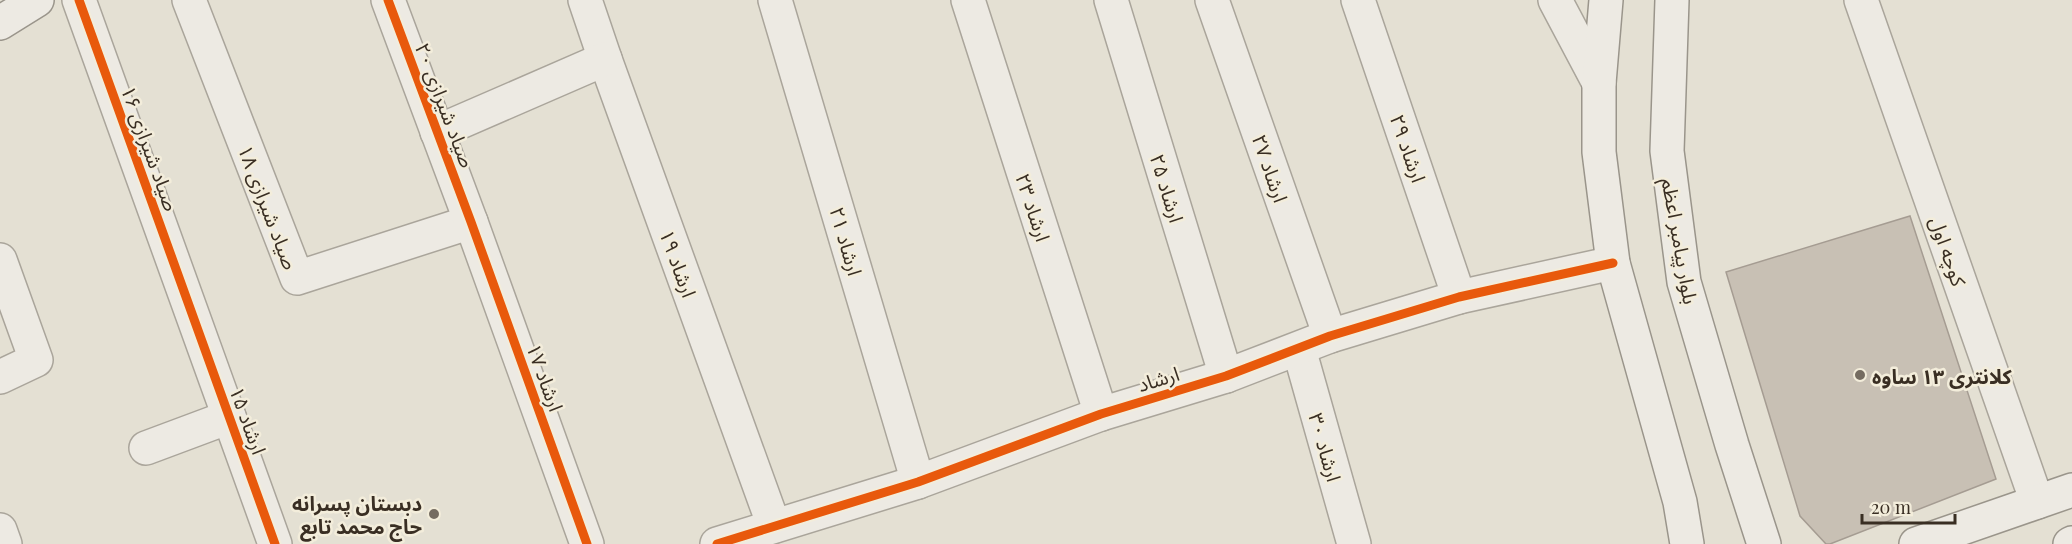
<svg xmlns="http://www.w3.org/2000/svg" width="2072" height="544" font-family="'Playfair Display','Noto Sans Arabic',serif">
<style>
.building{fill:#c8c0b4;stroke:#a59c92;stroke-width:1.5}
.lines{fill:none;stroke-linecap:round;stroke-linejoin:round}
.street-casing{stroke:#aaa59b;stroke-width:36}
.secondary-casing{stroke:#9a958b;stroke-width:36}
.street{stroke:#edeae3;stroke-width:33}
.secondary{stroke:#edeae3;stroke-width:33}
.cycleway-casing{stroke:#f3eddb;stroke-width:13}
.cycleway{stroke:#e8590c;stroke-width:9}
.poi-dot{fill:#756c61;stroke:#f3eddb;stroke-width:2}
.labels{text-anchor:middle;dominant-baseline:central;stroke-width:5;stroke-linejoin:round;paint-order:stroke}
.street-label{font-size:20px;fill:#392e23;stroke:#f3eddb}
.poi-label{font-size:20px;font-weight:bold;fill:#392e23;stroke:#f3eddb;text-anchor:start}
</style>
<rect width="100%" height="100%" fill="#e4e0d3"/>
<polygon class="building" points="1910,216 1996,479 1830,544 1826,544 1800,516 1726,272"/>
<g class="lines">
<g class="street-casing">
<g id="street">
<polyline points="79,0 275,544"/>
<polyline points="189,0 297,278 471,222"/>
<polyline points="388,0 471,222 587,544"/>
<polyline points="585,0 605,59 774,526"/>
<polyline points="775,0 918,482"/>
<polyline points="968,0 1101,414"/>
<polyline points="1111,0 1226,376"/>
<polyline points="1212,0 1330,336"/>
<polyline points="1358,0 1459,297"/>
<polyline points="1555,0 1599,83"/>
<polyline points="1861,0 2037,502"/>
<polyline points="437,132 605,59"/>
<polyline points="0,260 36,360 0,377"/>
<polyline points="1299,349 1354,544"/>
<polyline points="146,448 229,417"/>
<polyline points="0,530 5,544"/>
<polyline points="717,544 918,482 1101,414 1226,376 1330,336 1459,297 1613,263"/>
</g>
</g>
<g class="secondary-casing">
<g id="secondary">
<polyline points="1606,0 1599,83 1599,152 1613,263 1680,502 1687,544"/>
<polyline points="1672,0 1667,151 1684,282 1732,445 1764,544"/>
<polyline points="0,23 37,0"/>
<polyline points="1916,544 2072,490"/>
<polyline points="2070,544 2072,543"/>
</g>
</g>
<use href="#street" class="street"/>
<use href="#secondary" class="secondary"/>
<g class="cycleway-casing">
<g id="cycleway">
<polyline points="79,0 275,544"/>
<polyline points="388,0 471,222 587,544"/>
<polyline points="717,544 918,482 1101,414 1226,376 1330,336 1459,297 1613,263"/>
</g>
</g>
<use href="#cycleway" class="cycleway"/>
</g>
<g class="poi-dot">
<circle cx="1860" cy="375" r="6"/>
<circle cx="434" cy="514" r="6"/>
</g>
<g class="labels">
<g class="street-label">
<text transform="translate(446 105) rotate(69)">صیاد شیرازی ۲۰</text>
<text transform="translate(151 148) rotate(70)">صیاد شیرازی ۱۶</text>
<text transform="translate(1409 148) rotate(71)">ارشاد ۲۹</text>
<text transform="translate(1271 168) rotate(71)">ارشاد ۲۷</text>
<text transform="translate(1168 188) rotate(73)">ارشاد ۲۵</text>
<text transform="translate(269 207) rotate(69)">صیاد شیرازی ۱۸</text>
<text transform="translate(1034 207) rotate(72)">ارشاد ۲۳</text>
<text transform="translate(847 241) rotate(74)">ارشاد ۲۱</text>
<text transform="translate(1681 241) rotate(80)">بلوار پیامبر اعظم</text>
<text transform="translate(1949 251) rotate(71)">کوچه اول</text>
<text transform="translate(679 263) rotate(70)">ارشاد ۱۹</text>
<text transform="translate(546 377) rotate(70)">ارشاد ۱۷</text>
<text transform="translate(1158 378) rotate(-17)">ارشاد</text>
<text transform="translate(249 420) rotate(70)">ارشاد ۱۵</text>
<text transform="translate(1326 447) rotate(74)">ارشاد ۳۰</text>
</g>
<g class="poi-label">
<text x="1872" y="375">کلانتری ۱۳ ساوه</text>
<text x="422" y="502" text-anchor="end">دبستان پسرانه<tspan x="422" dy="23">حاج محمد تابع</tspan></text>
</g>
</g>
<path d="M1862 514v9h93v-9" fill="none" stroke="#392e23" stroke-width="3"/>
<text x="1871" y="514" font-size="18" fill="#392e23" stroke="#f3eddb" stroke-width="4.5" paint-order="stroke">20 m</text>
</svg>
